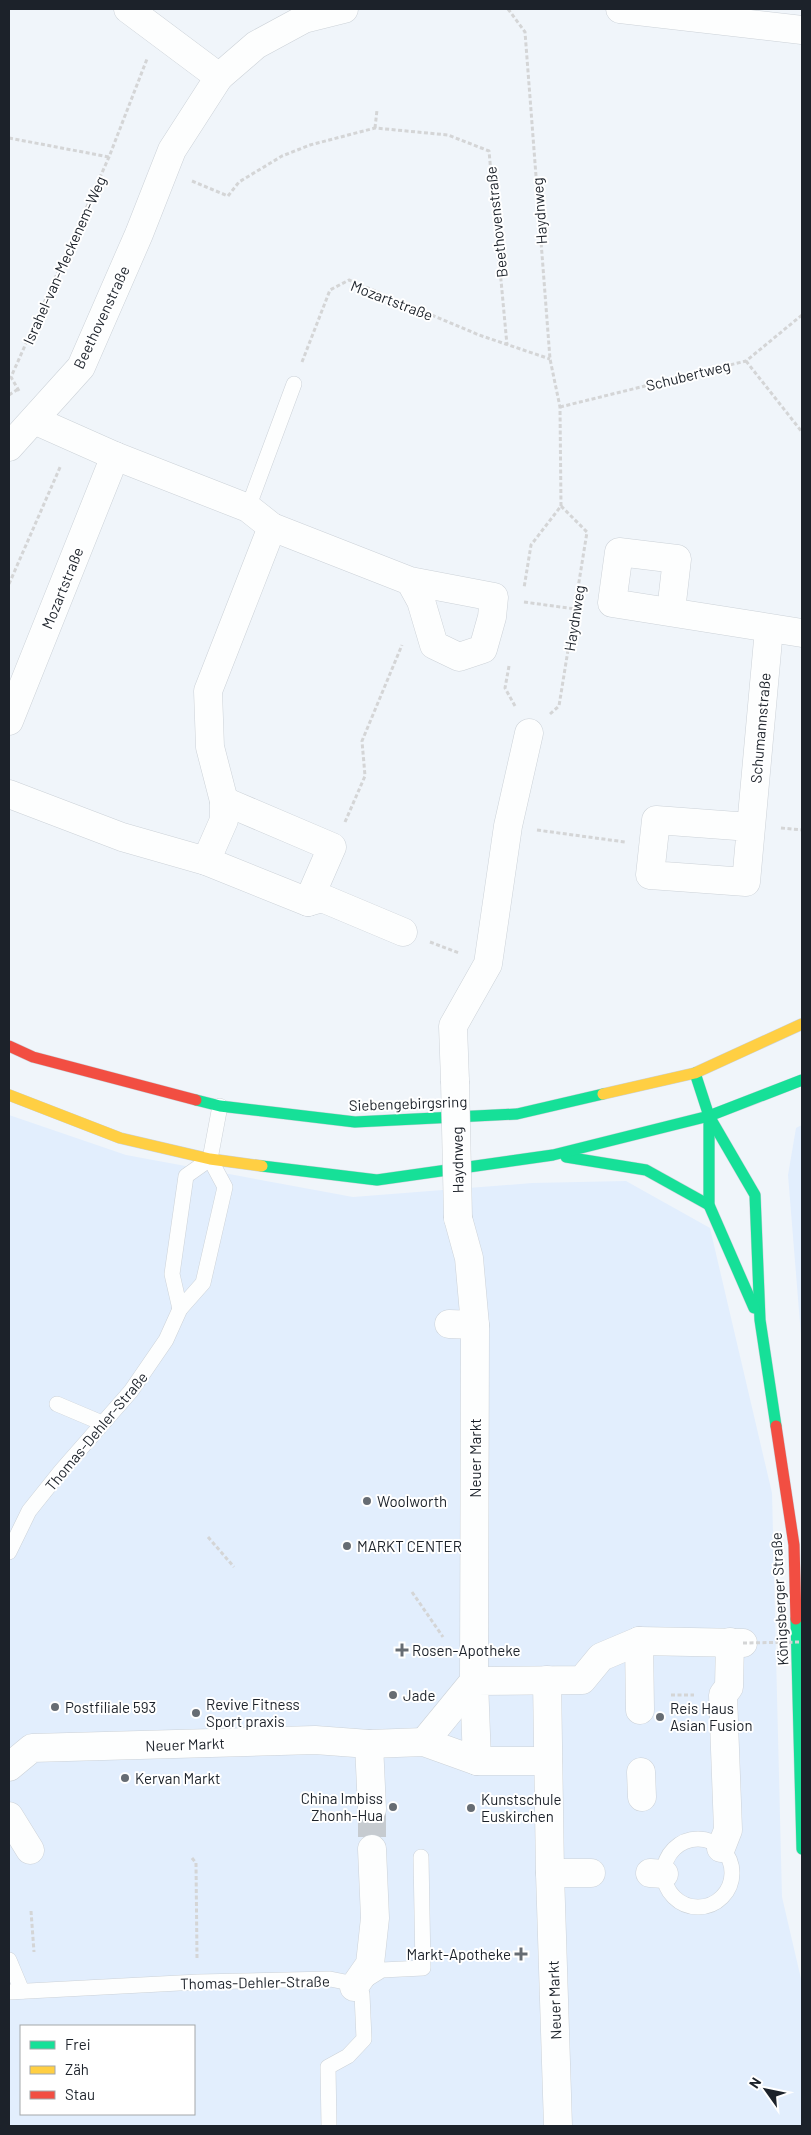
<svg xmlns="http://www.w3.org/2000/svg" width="811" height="2135" font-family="Barlow,sans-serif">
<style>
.built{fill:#e2eefd;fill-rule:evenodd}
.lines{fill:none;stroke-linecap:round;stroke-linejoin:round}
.street-tunnel{stroke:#c6cbd0;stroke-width:28;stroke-dasharray:28 14;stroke-linecap:butt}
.lane-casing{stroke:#ccd2d8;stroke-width:16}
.street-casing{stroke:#ccd2d8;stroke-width:29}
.fast-casing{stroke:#ccd2d8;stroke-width:12}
.slow-casing{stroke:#ccd2d8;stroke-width:12}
.jam-casing{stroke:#ccd2d8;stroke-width:12}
.path{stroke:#d4d5d6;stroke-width:3;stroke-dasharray:4 2.5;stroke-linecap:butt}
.lane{stroke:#fdfefe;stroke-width:15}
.street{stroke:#fdfefe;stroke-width:28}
.fast{stroke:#16e098;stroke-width:11}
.slow{stroke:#ffcf43;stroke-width:11}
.jam{stroke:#f24e42;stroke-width:11}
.street-bridge-casing{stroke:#ccd2d8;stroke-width:29;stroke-linecap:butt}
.path-bridge{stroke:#d4d5d6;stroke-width:3;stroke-dasharray:4 2.5;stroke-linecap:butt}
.street-bridge{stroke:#fdfefe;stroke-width:28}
.poi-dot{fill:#666c73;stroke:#fff;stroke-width:2}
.labels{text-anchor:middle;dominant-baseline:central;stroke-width:4;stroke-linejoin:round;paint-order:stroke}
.street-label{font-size:15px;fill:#1c222a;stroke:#fff}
.poi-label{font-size:15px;fill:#1c222a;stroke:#fff;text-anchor:start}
</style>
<rect width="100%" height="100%" fill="#f0f5fa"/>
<g class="built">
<path d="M9 1115 126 1155 353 1197 532 1183 626 1181 710 1228 772 1493 782 1897 802 1983V2126H9ZM21 2026H194V2114H21Z"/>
<polygon points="802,1125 802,1348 788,1175 796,1128"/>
</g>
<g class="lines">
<polyline class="street-tunnel" points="372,1809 372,1849"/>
<g class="lane-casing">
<g id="lane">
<polyline points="248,508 294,384"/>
<polyline points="180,1309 172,1274 186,1176 210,1159"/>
<polyline points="57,1404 102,1423"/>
<polyline points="9,1552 29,1511 61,1471 131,1391 166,1340 180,1309 203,1283 225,1187 210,1159 220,1106"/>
<circle cx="698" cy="1873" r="34"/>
<polyline points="9,1960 22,1991"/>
<polyline points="366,1980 382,1970 423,1968 421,1857"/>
<polyline points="9,1992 198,1982 330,1979 350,1983 362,1994 364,2039 348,2056 328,2067 329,2126"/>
</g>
</g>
<g class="street-casing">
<g id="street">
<polyline points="128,9 219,77"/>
<polyline points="620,9 802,30"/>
<polyline points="34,420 115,456 248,508 272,527 410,581 494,597 492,617 483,649 459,657 434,645 421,601 410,581"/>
<polyline points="9,447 81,367 139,234 172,150 219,77 256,45 304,19 344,9"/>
<polyline points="671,611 677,559 619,552 612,603 802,633"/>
<polyline points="9,721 115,456"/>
<polyline points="9,794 122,837 206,861 308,902 322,898 403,932"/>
<polyline points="224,801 332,847 308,902"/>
<polyline points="750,827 656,820 650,875 746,882 769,629"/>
<polyline points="206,861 224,820 224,801 210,747 208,691 272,527"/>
<polyline points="455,1081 453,1026 488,964 508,826 529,733"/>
<polyline points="449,1324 475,1325"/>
<polyline points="639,1641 640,1710"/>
<polyline points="547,1680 550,1873 558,2126"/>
<polyline points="424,1742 474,1681 475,1325 469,1258 458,1218"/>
<polyline points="369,1744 372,1809"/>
<polyline points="477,1761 548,1761"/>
<polyline points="9,1767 32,1748 315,1740 369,1744 424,1742 477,1761 474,1681 582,1680 601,1657 639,1641 743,1643"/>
<polyline points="641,1772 642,1797"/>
<polyline points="9,1816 30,1850"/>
<polyline points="721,1848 728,1830 723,1695 729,1687 730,1642"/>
<polyline points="550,1873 591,1873"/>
<polyline points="650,1873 664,1874"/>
<polyline points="354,1987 370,1964 375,1918 372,1849"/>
</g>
</g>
<g class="fast-casing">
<g id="fast">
<polyline points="695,1073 709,1116 755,1195 760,1320 776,1426"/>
<polyline points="196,1100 220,1106 355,1122 517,1114 603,1094"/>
<polyline points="709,1117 709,1205 754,1308"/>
<polyline points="566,1157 646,1170 709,1205"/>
<polyline points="262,1166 377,1180 553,1155 709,1116 802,1080"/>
<polyline points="796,1619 802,1849"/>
</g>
</g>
<g class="slow-casing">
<g id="slow">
<polyline points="603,1094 695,1073 802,1024"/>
<polyline points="9,1095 120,1138 210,1159 262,1166"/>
</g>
</g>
<g class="jam-casing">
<g id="jam">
<polyline points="9,1046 33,1057 196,1100"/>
<polyline points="776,1426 794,1545 796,1619"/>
</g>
</g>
<g class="path">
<polyline points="508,9 525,32 550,359 560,407 561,506 531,545 524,588"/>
<polyline points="375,128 377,110"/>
<polyline points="9,138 109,157"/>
<polyline points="192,181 228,196 239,182 282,156 310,145 375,128 448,135 489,151 507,345"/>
<polyline points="746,361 802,432"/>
<polyline points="302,362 330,290 349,280 479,335 550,359"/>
<polyline points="19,391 11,377 109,157 147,59"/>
<polyline points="9,395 18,389"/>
<polyline points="560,407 746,361 802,315"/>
<polyline points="9,584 61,465"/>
<polyline points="524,602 583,610"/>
<polyline points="509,666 505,688 515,706"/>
<polyline points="550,714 559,706 587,532 561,506"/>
<polyline points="345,822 365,776 362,741 402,645"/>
<polyline points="781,828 802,830"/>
<polyline points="537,830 625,842"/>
<polyline points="430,942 459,953"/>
<polyline points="208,1537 234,1567"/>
<polyline points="412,1592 443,1637"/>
<polyline points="671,1695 694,1695"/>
<polyline points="192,1858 196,1863 197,1958"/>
<polyline points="31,1911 34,1952"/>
</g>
<use href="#lane" class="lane"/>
<use href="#street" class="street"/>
<use href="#fast" class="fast"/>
<use href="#slow" class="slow"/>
<use href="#jam" class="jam"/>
<g class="street-bridge-casing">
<polyline id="street-bridge" points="455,1081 458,1218"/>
</g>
<polyline class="path-bridge" points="743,1643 802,1642"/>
<use href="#street-bridge" class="street-bridge"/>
</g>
<g class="poi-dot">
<circle cx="367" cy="1501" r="5"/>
<circle cx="347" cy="1546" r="5"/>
<path d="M399.5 1642.5h5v5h5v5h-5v5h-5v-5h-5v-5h5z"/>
<circle cx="393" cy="1695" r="5"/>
<circle cx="55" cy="1707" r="5"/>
<circle cx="196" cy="1713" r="5"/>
<circle cx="660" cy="1717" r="5"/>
<circle cx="125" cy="1778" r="5"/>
<circle cx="393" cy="1807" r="5"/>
<circle cx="471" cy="1808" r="5"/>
<path d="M518.5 1946.5h5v5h5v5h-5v5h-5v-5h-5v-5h5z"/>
</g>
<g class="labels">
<g class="street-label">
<text transform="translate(539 211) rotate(-94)">Haydnweg</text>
<text transform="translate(496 222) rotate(-96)">Beethovenstraße</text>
<text transform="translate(64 260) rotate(-66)">Israhel-van-Meckenem-Weg</text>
<text transform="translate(392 300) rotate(21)">Mozartstraße</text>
<text transform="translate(101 317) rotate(-65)">Beethovenstraße</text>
<text transform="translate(688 375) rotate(-14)">Schubertweg</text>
<text transform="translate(62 588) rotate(-68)">Mozartstraße</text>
<text transform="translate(574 618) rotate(-81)">Haydnweg</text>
<text transform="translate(760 728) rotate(-85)">Schumannstraße</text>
<text transform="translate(408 1103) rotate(-2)">Siebengebirgsring</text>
<text transform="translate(457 1160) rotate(-91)">Haydnweg</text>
<text transform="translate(96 1431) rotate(-50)">Thomas-Dehler-Straße</text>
<text transform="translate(475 1458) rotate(-90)">Neuer Markt</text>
<text transform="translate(779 1599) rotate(-93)">Königsberger Straße</text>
<text transform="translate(185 1744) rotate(-2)">Neuer Markt</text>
<text transform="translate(255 1982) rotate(-1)">Thomas-Dehler-Straße</text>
<text transform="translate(554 2000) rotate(-92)">Neuer Markt</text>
</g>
<g class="poi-label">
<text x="377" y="1501">Woolworth</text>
<text x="357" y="1546">MARKT CENTER</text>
<text x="412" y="1650">Rosen-Apotheke</text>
<text x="403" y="1695">Jade</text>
<text x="206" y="1704">Revive Fitness<tspan x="206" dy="17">Sport praxis</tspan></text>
<text x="65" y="1707">Postfiliale 593</text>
<text x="670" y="1708">Reis Haus<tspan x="670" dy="17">Asian Fusion</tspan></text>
<text x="135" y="1778">Kervan Markt</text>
<text x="383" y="1798" text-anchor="end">China Imbiss<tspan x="383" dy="17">Zhonh-Hua</tspan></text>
<text x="481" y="1799">Kunstschule<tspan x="481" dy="17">Euskirchen</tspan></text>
<text x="511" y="1954" text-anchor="end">Markt-Apotheke</text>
</g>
</g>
<rect width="811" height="2135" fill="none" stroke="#1c222a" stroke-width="20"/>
<rect x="20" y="2025" width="175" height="90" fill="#ffffff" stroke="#a4a7aa"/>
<rect x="30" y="2041" width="25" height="8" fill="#16e098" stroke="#a4a7aa"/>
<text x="65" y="2050" font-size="15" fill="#1c222a">Frei</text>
<rect x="30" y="2066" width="25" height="8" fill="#ffcf43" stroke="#a4a7aa"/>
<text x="65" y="2075" font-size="15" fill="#1c222a">Zäh</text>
<rect x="30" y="2091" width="25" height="8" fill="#f24e42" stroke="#a4a7aa"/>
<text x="65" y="2100" font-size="15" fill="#1c222a">Stau</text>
<g transform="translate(766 2090) rotate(303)" stroke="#ffffff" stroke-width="4" paint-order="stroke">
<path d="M0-4L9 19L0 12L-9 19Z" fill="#1c222a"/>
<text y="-8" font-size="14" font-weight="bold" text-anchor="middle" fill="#1c222a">N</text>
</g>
</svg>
